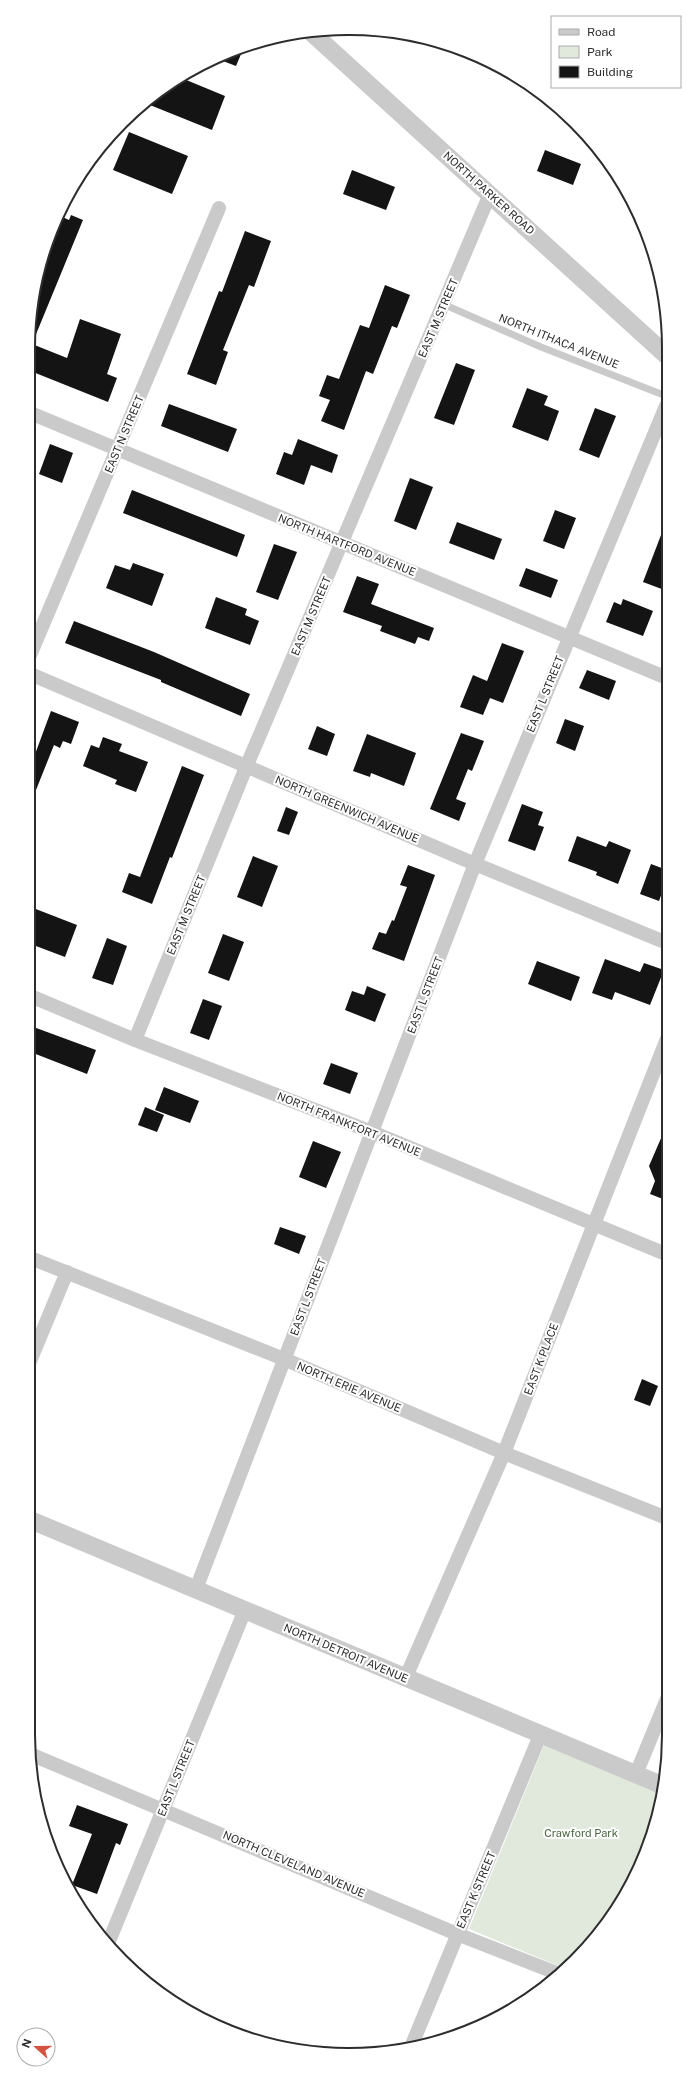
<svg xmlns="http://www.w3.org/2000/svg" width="697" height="2083" font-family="'Public Sans',sans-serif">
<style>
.green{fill:#e0e9dc}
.building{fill:#141414}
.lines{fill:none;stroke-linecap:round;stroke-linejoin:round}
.service{stroke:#cacaca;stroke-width:7}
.minor{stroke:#cacaca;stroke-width:14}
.tertiary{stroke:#cacaca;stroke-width:18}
.labels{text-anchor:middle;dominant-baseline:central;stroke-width:4;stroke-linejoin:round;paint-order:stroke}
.street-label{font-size:11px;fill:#2d2d2d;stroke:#fff}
.park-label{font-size:11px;fill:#49643f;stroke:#fff}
.rim{fill:none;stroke:#2d2d2d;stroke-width:2}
</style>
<rect width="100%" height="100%" fill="#fff"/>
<polygon class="green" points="544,1745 663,1793 645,1857 615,1912 575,1961 566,1969 469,1929"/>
<g class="building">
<polygon points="244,47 236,66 215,58 226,52"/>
<polygon points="179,77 225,96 212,130 145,103"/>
<polygon points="129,132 188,156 172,194 113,170"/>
<polygon points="545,150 581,164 573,185 537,171"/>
<polygon points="352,170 395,187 386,210 343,194"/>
<polygon points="58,215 69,220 71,215 83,220 32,344 67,358 80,319 121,334 107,374 117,378 108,402 28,370 28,348 34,286 52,226"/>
<polygon points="245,231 271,241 254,287 249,285 223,350 228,352 216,385 187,374 219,291 222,292"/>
<polygon points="385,285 410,295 397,328 392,326 373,374 366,371 344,430 321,421 330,400 319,396 327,375 339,379 360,325 369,328"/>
<polygon points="456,363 475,370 454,425 434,418"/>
<polygon points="527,388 548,396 544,405 559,411 548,441 512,427"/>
<polygon points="169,404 237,429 228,452 161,426"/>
<polygon points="595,408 616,416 599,458 579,450"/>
<polygon points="298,439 338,455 332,473 311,465 304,485 276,474 284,452 292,455"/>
<polygon points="50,444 73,453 62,483 39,474"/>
<polygon points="410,478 433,487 416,530 394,521"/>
<polygon points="132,490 245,535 237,557 123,513"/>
<polygon points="555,510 576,518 564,549 543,541"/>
<polygon points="457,522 502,539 494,560 449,543"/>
<polygon points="666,522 667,522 667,591 643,582"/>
<polygon points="274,544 297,552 278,600 256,592"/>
<polygon points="133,563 164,574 152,606 106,588 115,565 130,570"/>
<polygon points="526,568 558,580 551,598 519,586"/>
<polygon points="357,576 379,584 371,604 434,628 429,641 418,637 415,644 380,631 382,626 343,612"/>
<polygon points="216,597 247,609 245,615 259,621 250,645 205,628"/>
<polygon points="623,599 653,611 643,636 606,622 614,602 621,605"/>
<polygon points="74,621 154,652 250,694 241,716 161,682 161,680 65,643"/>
<polygon points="502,643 524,651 503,703 490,698 483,715 460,707 473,675 487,681"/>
<polygon points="587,670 616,681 609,700 579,688"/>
<polygon points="51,711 79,722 71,744 63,741 60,748 54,745 28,810 28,755 34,757"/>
<polygon points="565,719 584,726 575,751 556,743"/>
<polygon points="317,726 335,734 327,756 308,749"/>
<polygon points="461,733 484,741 472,771 468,769 456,799 466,803 459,821 430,809"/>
<polygon points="367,734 416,753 404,786 371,773 370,777 353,771"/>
<polygon points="103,737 122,744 119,751 148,762 136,792 115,784 117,780 83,766 91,745 99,748"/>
<polygon points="182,766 204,775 172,858 170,857 152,904 122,892 129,873 140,877"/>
<polygon points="522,804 543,812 538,825 544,827 535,851 508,841"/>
<polygon points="286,807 298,812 289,835 277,831"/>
<polygon points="577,836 606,847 609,841 631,850 618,884 596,875 597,872 568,861"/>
<polygon points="253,856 278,866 262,907 237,897"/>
<polygon points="651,864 667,870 667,879 659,901 640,894"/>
<polygon points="408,865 435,875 404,961 372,949 379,932 386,934 392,920 394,921 407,887 400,885"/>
<polygon points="28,906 77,925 65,957 28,943"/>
<polygon points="223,934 244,942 229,981 208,973"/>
<polygon points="107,938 127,946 113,985 92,978"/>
<polygon points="605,959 640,972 644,963 664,970 650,1005 615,992 612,1000 592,993"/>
<polygon points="537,961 580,977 571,1001 528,984"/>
<polygon points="367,986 386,994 375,1022 345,1010 352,991 364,995"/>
<polygon points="203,999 222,1006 209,1040 190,1033"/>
<polygon points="28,1025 96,1050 87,1074 28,1051"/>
<polygon points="331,1063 358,1073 350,1094 323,1084"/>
<polygon points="164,1087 199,1101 190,1123 155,1110"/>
<polygon points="145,1107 164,1115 157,1132 138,1125"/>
<polygon points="668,1122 668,1201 650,1194 655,1181 649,1166"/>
<polygon points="313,1141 341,1152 326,1188 299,1177"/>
<polygon points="280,1227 306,1236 299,1254 274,1244"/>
<polygon points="642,1379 658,1386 650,1406 634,1400"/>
<polygon points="77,1805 128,1824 120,1845 116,1843 97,1894 72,1885 92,1834 69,1826"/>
</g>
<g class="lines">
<polyline class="service" points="443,304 541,347 666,396"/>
<g class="minor">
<polyline points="28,412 667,678"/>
<polyline points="28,660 219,208"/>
<polyline points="28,673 475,864 667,943"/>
<polyline points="28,995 135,1040 372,1132 668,1255"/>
<polyline points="135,1040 247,765 490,194"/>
<polyline points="28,1257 284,1359 504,1453 669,1519"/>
<polyline points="28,1366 67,1272"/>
<polyline points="196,1589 475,864 666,406"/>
<polyline points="405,1679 504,1453 668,1036"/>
<polyline points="30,1754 457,1934 559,1974"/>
<polyline points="636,1774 669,1694"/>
<polyline points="107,1946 245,1610"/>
<polyline points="411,2047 541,1733"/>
</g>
<g class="tertiary">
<polyline points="311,32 666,355"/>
<polyline points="28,1519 664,1786"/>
</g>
</g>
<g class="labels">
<g class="street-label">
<text transform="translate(489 193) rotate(42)">NORTH PARKER ROAD</text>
<text transform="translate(438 318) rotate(-67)">EAST M STREET</text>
<text transform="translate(559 341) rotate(22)">NORTH ITHACA AVENUE</text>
<text transform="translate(124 434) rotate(-67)">EAST N STREET</text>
<text transform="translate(347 545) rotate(22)">NORTH HARTFORD AVENUE</text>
<text transform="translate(311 616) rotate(-67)">EAST M STREET</text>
<text transform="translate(545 694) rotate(-68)">EAST L STREET</text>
<text transform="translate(347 809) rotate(23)">NORTH GREENWICH AVENUE</text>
<text transform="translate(186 915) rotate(-68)">EAST M STREET</text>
<text transform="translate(425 995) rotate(-69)">EAST L STREET</text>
<text transform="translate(349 1124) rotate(22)">NORTH FRANKFORT AVENUE</text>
<text transform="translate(308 1297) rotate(-69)">EAST L STREET</text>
<text transform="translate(541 1359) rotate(-69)">EAST K PLACE</text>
<text transform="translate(349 1387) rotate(23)">NORTH ERIE AVENUE</text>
<text transform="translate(346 1653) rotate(23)">NORTH DETROIT AVENUE</text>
<text transform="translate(176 1778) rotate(-68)">EAST L STREET</text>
<text transform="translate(294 1864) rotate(23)">NORTH CLEVELAND AVENUE</text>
<text transform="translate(476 1890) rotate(-67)">EAST K STREET</text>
</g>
<g class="park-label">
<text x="581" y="1833">Crawford Park</text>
</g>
</g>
<path d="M0 0H697V2083H0ZM348 35H349A313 313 0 0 1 662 348V1735A313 313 0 0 1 349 2048H348A313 313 0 0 1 35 1735V348A313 313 0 0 1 348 35Z" fill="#fff" fill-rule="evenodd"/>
<path class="rim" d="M348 35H349A313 313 0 0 1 662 348V1735A313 313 0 0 1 349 2048H348A313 313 0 0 1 35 1735V348A313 313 0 0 1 348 35Z"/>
<rect x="551" y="16" width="130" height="72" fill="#ffffff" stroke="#ababab"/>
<rect x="559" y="29" width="20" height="6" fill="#cacaca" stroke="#ababab"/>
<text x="587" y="36" font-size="12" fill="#2d2d2d">Road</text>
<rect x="559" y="46" width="20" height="12" fill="#e0e9dc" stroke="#ababab"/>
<text x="587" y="56" font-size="12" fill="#2d2d2d">Park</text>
<rect x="559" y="66" width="20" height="12" fill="#141414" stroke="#ababab"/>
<text x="587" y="76" font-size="12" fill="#2d2d2d">Building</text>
<g transform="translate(36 2047) rotate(291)"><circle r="19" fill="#ffffff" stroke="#ababab"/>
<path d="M0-3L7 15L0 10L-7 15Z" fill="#d35240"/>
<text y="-6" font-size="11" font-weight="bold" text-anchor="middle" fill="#2d2d2d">N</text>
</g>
</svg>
